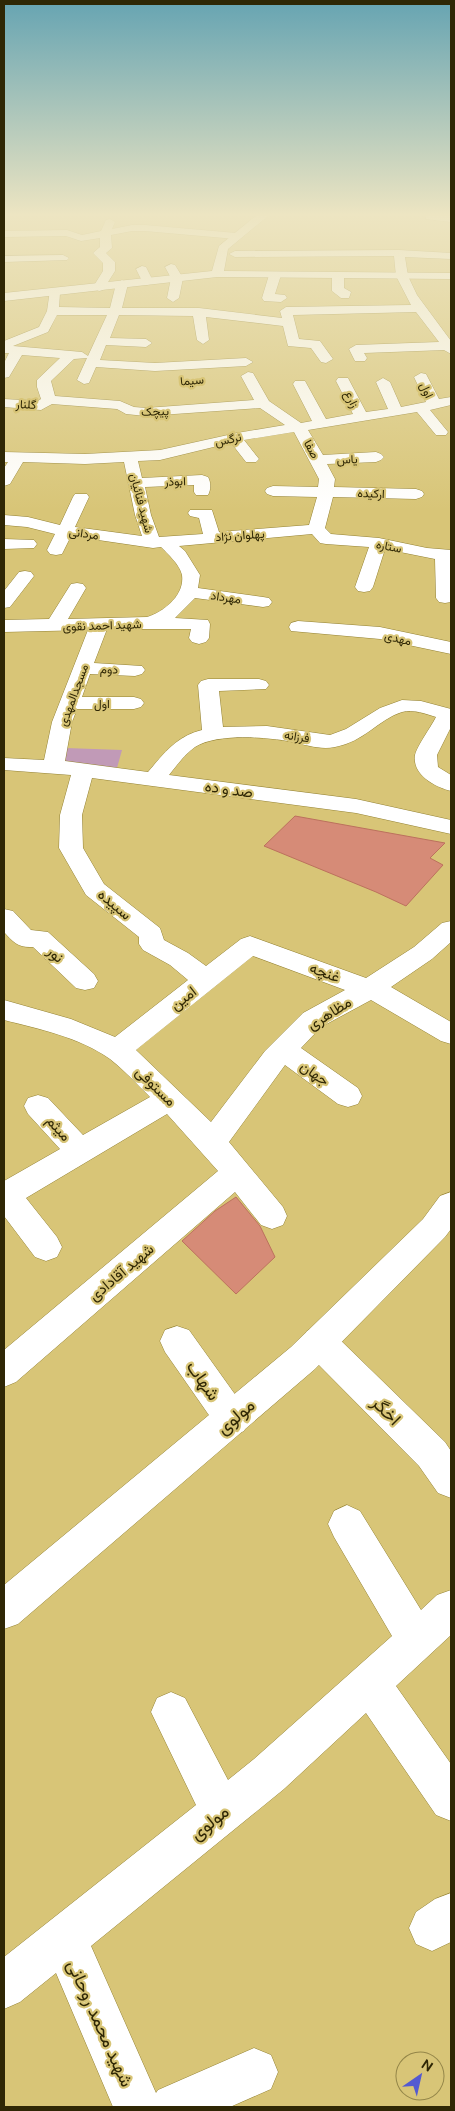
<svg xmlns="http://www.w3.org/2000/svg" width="455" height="2111" font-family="Ubuntu,Vazirmatn,sans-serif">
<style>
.green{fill:#c19ab7}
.building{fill:#d68b77;stroke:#bc715d}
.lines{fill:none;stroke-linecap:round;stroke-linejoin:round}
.minor-casing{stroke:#948233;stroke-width:1}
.major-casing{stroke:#948233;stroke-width:1}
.minor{fill:#fff;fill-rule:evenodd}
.major{fill:#fff;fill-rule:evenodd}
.labels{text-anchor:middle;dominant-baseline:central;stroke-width:4.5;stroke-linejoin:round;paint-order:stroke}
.far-street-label{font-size:12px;fill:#2f2705;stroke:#d8c577}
.street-label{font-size:15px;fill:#2f2705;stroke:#d8c577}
.near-street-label{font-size:18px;fill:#2f2705;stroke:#d8c577}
</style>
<rect width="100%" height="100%" fill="#d8c577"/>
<polygon class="green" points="66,748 122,750 117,768 61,764"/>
<g class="building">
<polygon points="295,816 445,843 430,858 443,865 406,906 376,892 264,846"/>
<polygon points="236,1197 260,1226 275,1257 236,1294 182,1241 215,1211"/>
</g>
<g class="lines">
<g class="minor-casing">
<g id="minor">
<polygon points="426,215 451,216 451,222 426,219"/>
<polygon points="110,219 115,222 112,229 132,225 145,225 236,233 241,236 236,239 145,231 132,231 111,235 112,248 106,253 115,262 115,271 103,290 99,291 93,287 103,271 103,263 93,253 100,247 100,238 81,241 66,236 4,237 4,231 67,230 82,235 101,231 106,220"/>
<path d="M399 250 451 253V259L405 257 408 276 417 295 451 341V354L444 350 364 353 367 358 365 361H355L349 349 356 345 439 342 416 312 293 315 299 339 320 341 333 359 326 363 321 362 311 348 288 346 283 326 206 317 209 340 203 344 197 340 193 316 119 315 110 338 146 339 152 343 146 347 106 345 100 360 155 363 246 358 253 362 246 366 155 371 96 367 89 383 84 384 77 380 87 358 74 359 51 381 55 396 120 401 134 407 146 408 254 400 241 376 248 372 253 373 269 401 301 423 312 421 293 384 295 381H305L326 419 353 414 336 381 338 378H348L366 412 388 409 376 382 383 378 390 382 401 407 426 402 414 377 421 373 426 374 439 399 451 397V405L430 410 448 432 446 435H436L417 412 308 430 323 455 376 452 381 454 384 457 381 460 376 462 327 464 335 479 334 487 416 489 422 491 424 494 422 497 416 499 333 497 325 528 331 534 379 538 427 548 451 550V602L445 603 439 602 436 598 435 559 385 549 373 587 370 591 364 592 358 591 355 587 369 547 326 544 320 543 312 534 179 546 185 551 200 575 198 588 263 597 269 598 272 602 269 606 263 607 195 598 175 618 208 620 210 624 209 638 206 642 199 644 192 642 189 638 191 629H107L94 663 142 666 145 670 142 674 135 676 90 674 82 697H134L141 699 144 703 141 707 134 709H77L72 722 65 761 148 772C164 753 177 736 202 730L198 685 201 681 208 679H259L266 681 269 685 266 689 219 691 223 727 267 726 330 735 346 729 380 708 402 700 421 701 451 709V727L437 755 438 767 451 775V791C435 787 412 775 415 755 417 746 431 727 436 717 426 714 413 709 402 712 379 719 364 742 335 747 321 750 306 745 293 742 268 737 217 733 195 747 185 754 177 765 169 775L356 799 451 820V834L356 813 92 778 82 815 83 848 104 884 160 928 164 940 188 953 206 966 241 939 250 936 366 978 414 947 442 923 451 921V942L432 959 391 987 451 1022V1044L441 1041 371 1000 321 1027 301 1048 358 1088 362 1096 358 1104 348 1107 338 1104 285 1065 229 1142 283 1207 287 1216 283 1225 272 1229 261 1225 235 1192 16 1382 4 1387V1350L218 1171 167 1114 26 1198 57 1237 62 1247 57 1257 46 1261 35 1257 4 1216V1181L60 1149 28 1114 24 1106 28 1098 38 1095 48 1098 83 1135 150 1097C137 1084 124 1070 110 1059 79 1037 39 1029 4 1020V1000L71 1019 115 1037 188 980 170 965 143 950 139 944V937L86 895 59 848 60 815 71 775 4 770V758L44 760 52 722 88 630 4 632V620L49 619 71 584 77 583 83 584 86 588 68 619 147 617C164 612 185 595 182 575 180 565 168 554 161 547L153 548 71 536 62 554 56 555 50 554 47 550 55 534 27 527 4 525V515L28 517 60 525 73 497 75 494H87L89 497 75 527 142 536 135 515 124 462 85 464 23 462 10 484 4 486V468L8 462H4V452L85 454 160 450 237 433 285 425 260 408 146 416 126 414 117 409 52 404 41 410 4 407V399L38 401 41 399 37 387V380L60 358 22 355 9 377 4 378V363L9 353H4V341L39 327 47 311 50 290H58L60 293 59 307 110 308 116 284 122 280 128 284 122 308H199L282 318 280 311 286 307 411 305 396 276 394 256 235 257 229 254 235 251ZM57 315H107L88 356 82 352 13 346 48 332ZM294 432 319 479 318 487 273 486 267 488 265 491 267 494 273 496 317 497 309 525 219 532 212 510H190L188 513 190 516 199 518 203 534 159 537 151 515 145 487 194 485V492L196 495H208C211 490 211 482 208 477L202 475 142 478 138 461 160 460 234 442 232 444 246 462H256L259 459 244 440ZM253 956 345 990 303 1013 265 1051 211 1122 136 1050Z"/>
<polygon points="63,255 69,258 67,260 4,262 4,256"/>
<polygon points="171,264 175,265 183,278 179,298 173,302 167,298 171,278 165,267"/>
<polygon points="142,266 146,267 153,281 151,283 147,285 143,283 136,269"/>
<polygon points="275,272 281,275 275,294 285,295 287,298 281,302 264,301 262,298 269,275"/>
<polygon points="338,273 344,276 344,288 351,292 349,298 341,298 332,291 332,276"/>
<polygon points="4,539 34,540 37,544 34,548 4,549"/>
<polygon points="25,571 31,572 34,576 10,607 4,608 4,591 19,572"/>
<polygon points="298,621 380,627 451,642 451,654 380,639 291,631 289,627 291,623"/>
<path d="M4 909 13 911 31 930 48 932 94 974 98 981 94 988 85 990 76 988 33 947C18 948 13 942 4 932Z"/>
<polygon points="177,1326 189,1330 244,1407 249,1419 244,1431 232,1436 220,1431 165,1352 160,1341 165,1330"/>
<polygon points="319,1327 331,1331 445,1442 451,1451 451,1498 438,1493 419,1466 307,1353 302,1342 307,1331"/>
<polygon points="347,1505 360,1511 421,1610 437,1595 451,1590 451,1635 396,1686 451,1764 451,1821 436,1815 366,1713 284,1789 91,1946 156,2093 158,2090 254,2048 271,2055 278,2072 271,2089 230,2107 113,2107 56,1973 20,2002 4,2009 4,1957 196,1805 151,1712 157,1698 171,1692 185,1698 228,1780 254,1759 392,1636 334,1537 328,1524 334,1511"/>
<polygon points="451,1893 451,1942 432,1951 416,1944 409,1928 416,1912 435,1899"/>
</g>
</g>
<g class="major-casing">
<g id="major">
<polygon points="257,215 269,215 228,249 224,271 451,273 451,279 217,277 4,301 4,293 212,271 219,246"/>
<polygon points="451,1192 451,1229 445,1237 315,1369 18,1624 4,1629 4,1585 291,1347 423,1219 440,1196"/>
</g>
</g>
<use href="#minor" class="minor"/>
<use href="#major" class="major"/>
</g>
<linearGradient id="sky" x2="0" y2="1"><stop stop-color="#66a4b2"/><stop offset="0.42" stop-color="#ede5c2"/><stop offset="1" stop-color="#ede5c2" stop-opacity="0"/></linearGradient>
<rect width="455" height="511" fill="url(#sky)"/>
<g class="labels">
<g class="far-street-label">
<text transform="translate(192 380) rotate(-5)">سیما</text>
<text transform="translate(427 390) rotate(65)">اول</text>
<text transform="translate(352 399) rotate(63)">زارع</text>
<text transform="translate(26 404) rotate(3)">گلنار</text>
<text transform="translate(155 411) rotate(-2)">پیچک</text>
<text transform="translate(228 439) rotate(-12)">نرگس</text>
<text transform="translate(312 449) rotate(61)">صفا</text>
<text transform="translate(347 459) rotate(-2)">یاس</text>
<text transform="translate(175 481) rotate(-2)">ابوذر</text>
<text transform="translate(371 493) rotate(2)">ارکیده</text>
<text transform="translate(142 503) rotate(75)">شهید فنائیان</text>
<text transform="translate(84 533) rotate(8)">مردانی</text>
<text transform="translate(240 535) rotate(-4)">پهلوان نژاد</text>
<text transform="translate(389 546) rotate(11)">ستاره</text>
<text transform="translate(226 597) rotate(8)">مهرداد</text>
<text transform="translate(102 625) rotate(-2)">شهید احمد نقوی</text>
<text transform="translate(398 638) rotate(13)">مهدی</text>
<text transform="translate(109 669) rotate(1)">دوم</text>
<text transform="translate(73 695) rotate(-70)">مسجدالمهدی</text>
<text x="102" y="703">اول</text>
<text transform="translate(297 736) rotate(9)">فرزانه</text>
</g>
<g class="street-label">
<text transform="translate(229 789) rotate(8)">صد و ده</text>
<text transform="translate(115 904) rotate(40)">سپیده</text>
<text transform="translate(56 954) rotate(43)">نور</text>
<text transform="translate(325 972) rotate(21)">غنچه</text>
<text transform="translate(183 998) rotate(-38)">امین</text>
<text transform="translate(329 1013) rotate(-32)">مظاهری</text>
<text transform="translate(315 1073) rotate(35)">جهان</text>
<text transform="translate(156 1086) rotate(44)">مستوفی</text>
<text transform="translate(59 1128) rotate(48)">میثم</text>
<text transform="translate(121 1272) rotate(-40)">شهید آقادادی</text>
</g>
<g class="near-street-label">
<text transform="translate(204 1380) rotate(55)">شهاب</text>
<text transform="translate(387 1410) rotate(45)">اخگر</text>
<text transform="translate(235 1416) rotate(-41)">مولوی</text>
<text transform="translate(209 1822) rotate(-39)">مولوی</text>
<text transform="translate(101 2023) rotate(66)">شهید محمد روحانی</text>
</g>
</g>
<rect width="455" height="2111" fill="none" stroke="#2f2705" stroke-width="10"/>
<g transform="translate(420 2076) rotate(34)"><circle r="24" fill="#d8c577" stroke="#948649"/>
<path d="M0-4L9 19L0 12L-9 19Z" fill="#545ad1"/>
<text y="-8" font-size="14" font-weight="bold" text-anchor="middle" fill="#2f2705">N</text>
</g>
</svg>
